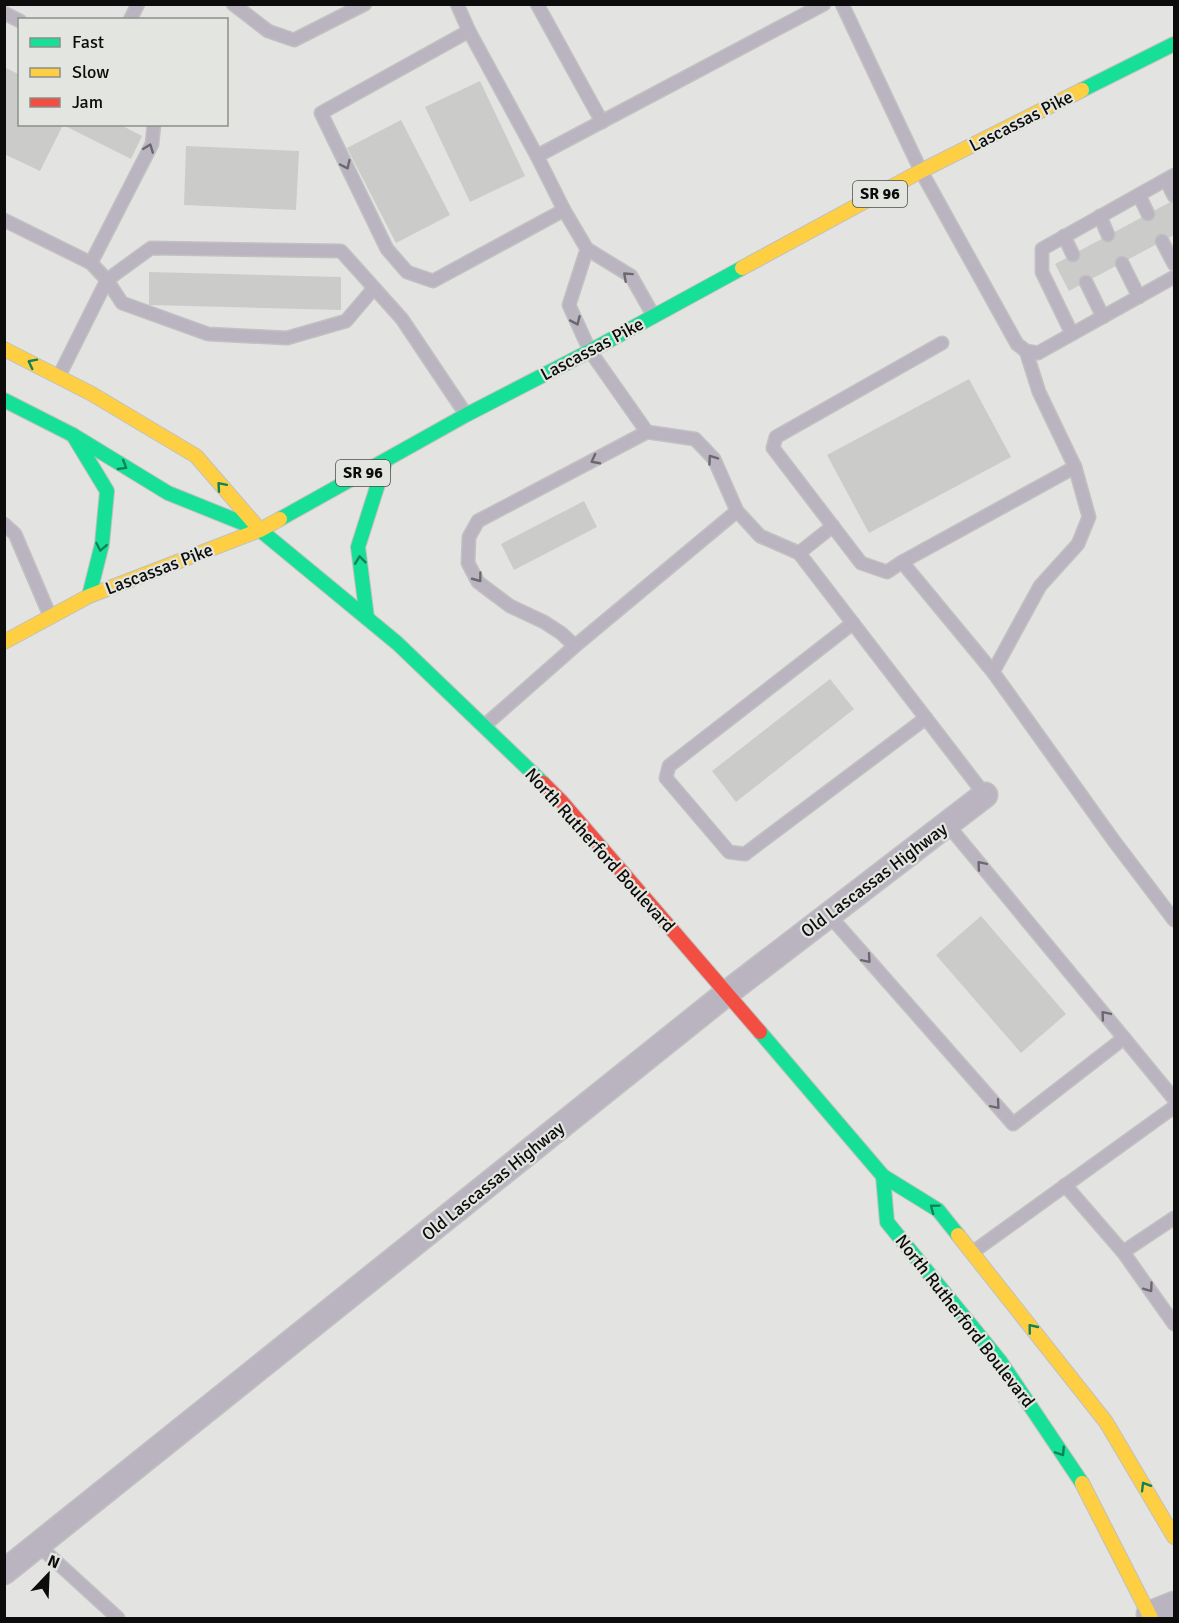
<svg xmlns="http://www.w3.org/2000/svg" width="1179" height="1623" font-family="Signika,sans-serif">
<style>
.building{fill:#cbccca}
.lines{fill:none;stroke-linecap:round;stroke-linejoin:round}
.lane-casing{stroke:#c0c1c0;stroke-width:15}
.street-casing{stroke:#c0c1c0;stroke-width:27}
.fast-casing{stroke:#c0c1c0;stroke-width:16}
.slow-casing{stroke:#c0c1c0;stroke-width:16}
.jam-casing{stroke:#c0c1c0;stroke-width:16}
.lane{stroke:#bab4c1;stroke-width:12}
.street{stroke:#bab4c1;stroke-width:24}
.fast{stroke:#16e098;stroke-width:14}
.slow{stroke:#ffcf43;stroke-width:14}
.jam{stroke:#f24e42;stroke-width:14}
.oneway{stroke:#6b686f}
.oneway2{stroke:#118159}
.labels{text-anchor:middle;dominant-baseline:central;stroke-width:4.5;stroke-linejoin:round;paint-order:stroke}
.shield{fill:#e3e5e0;stroke:#4c4d4b;stroke-width:1.5}
.shield-label{font-size:16px;font-weight:bold;fill:#0b0c0b}
.street-label{font-size:18px;fill:#0b0c0b;stroke:#e3e5e0}
</style>
<rect width="100%" height="100%" fill="#e3e4e1"/>
<g class="building">
<polygon points="4,67 20,75 20,124 119,124 142,136 131,159 63,125 40,171 4,154"/>
<polygon points="480,81 525,176 470,202 425,107"/>
<polygon points="401,120 450,215 396,243 347,148"/>
<polygon points="186,146 299,151 296,210 184,205"/>
<polygon points="1174,200 1174,235 1069,291 1055,264"/>
<polygon points="149,272 341,277 341,310 149,305"/>
<polygon points="969,379 1011,457 869,533 827,455"/>
<polygon points="584,501 597,527 514,570 501,544"/>
<polygon points="830,679 854,709 736,802 712,771"/>
<polygon points="981,916 1066,1014 1021,1053 936,955"/>
</g>
<g class="lines">
<g class="lane-casing">
<g id="lane">
<polyline points="233,4 268,31 294,40 365,4"/>
<polyline points="457,4 469,31 537,156"/>
<polyline points="537,4 602,122"/>
<polyline points="842,4 921,171 1017,344 1026,351 1038,353 1174,277"/>
<polyline points="4,13 20,21"/>
<polyline points="130,20 138,4"/>
<polyline points="469,31 321,113 387,249 407,272 433,281 564,210"/>
<polyline points="1166,180 1174,196"/>
<polyline points="1139,195 1148,214"/>
<polyline points="1100,216 1108,235"/>
<polyline points="4,220 91,263 107,280 122,303 208,334 287,338 346,321 374,288"/>
<polyline points="1064,236 1073,255"/>
<polyline points="1162,241 1174,264"/>
<polyline points="587,249 569,305 590,351 647,432"/>
<polyline points="91,263 152,144 154,124"/>
<polyline points="1122,263 1139,297"/>
<polyline points="1086,282 1103,317"/>
<polyline points="653,315 631,276 587,249 564,210 537,156 824,4"/>
<polyline points="1072,334 1042,272 1042,249 1174,175"/>
<polyline points="942,343 776,437 773,448 861,563 887,572 902,562 993,672"/>
<polyline points="1026,351 1039,392 1075,467 1089,517 1078,544 1040,586 993,672 1114,841 1174,920"/>
<polyline points="59,376 107,280 151,248 341,251 402,319 465,413"/>
<polyline points="4,524 15,534 50,616"/>
<polyline points="799,553 985,795"/>
<polyline points="902,562 1075,467"/>
<polyline points="853,623 669,766 666,778 729,852 745,854 926,718"/>
<polyline points="575,646 561,633 544,622 510,606 478,582 468,563 469,537 478,521 647,432 695,439 714,459 737,511 760,536 799,553 833,526"/>
<polyline points="484,726 575,646 737,511"/>
<polyline points="829,915 1013,1124 1124,1038 947,824"/>
<polyline points="1124,1038 1174,1099"/>
<polyline points="1065,1185 1123,1252 1174,1218"/>
<polyline points="973,1252 1174,1107"/>
<polyline points="1123,1252 1174,1324"/>
<polyline points="38,1545 118,1618"/>
</g>
</g>
<g class="street-casing">
<g id="street">
<polyline points="4,1572 727,993 985,795"/>
<polyline points="1149,1614 1174,1604"/>
</g>
</g>
<g class="fast-casing">
<g id="fast">
<polyline points="1082,90 1174,44"/>
<polyline points="4,400 73,435 168,493 255,528"/>
<polyline points="73,435 107,491 102,544 89,596"/>
<polyline points="280,519 466,415 590,351 742,268"/>
<polyline points="260,530 397,643 543,783"/>
<polyline points="367,618 358,547 385,462"/>
<polyline points="760,1032 883,1176 938,1210 958,1235"/>
<polyline points="883,1176 887,1222 1000,1361 1082,1483"/>
</g>
</g>
<g class="slow-casing">
<g id="slow">
<polyline points="742,268 921,171 1082,90"/>
<polyline points="4,349 92,394 196,456 260,530"/>
<polyline points="4,642 89,596 260,530 280,519"/>
<polyline points="958,1235 1106,1422 1174,1537"/>
<polyline points="1082,1483 1151,1618"/>
</g>
</g>
<g class="jam-casing">
<polyline id="jam" points="543,783 562,802 760,1032"/>
</g>
<use href="#lane" class="lane"/>
<use href="#street" class="street"/>
<use href="#fast" class="fast"/>
<use href="#slow" class="slow"/>
<use href="#jam" class="jam"/>
</g>
<defs><path id="oneway-chevron" d="M-2-3.5L2.5 0L-2 3.5" fill="none" stroke-width="1.6" stroke-linecap="round" stroke-linejoin="round" transform="scale(1.5)"/></defs>
<g class="oneway">
<use href="#oneway-chevron" transform="translate(149 148) rotate(-69)"/>
<use href="#oneway-chevron" transform="translate(346 165) rotate(65)"/>
<use href="#oneway-chevron" transform="translate(627 276) rotate(-138)"/>
<use href="#oneway-chevron" transform="translate(576 321) rotate(66)"/>
<use href="#oneway-chevron" transform="translate(712 459) rotate(-125)"/>
<use href="#oneway-chevron" transform="translate(595 460) rotate(152)"/>
<use href="#oneway-chevron" transform="translate(478 578) rotate(53)"/>
<use href="#oneway-chevron" transform="translate(981 865) rotate(-130)"/>
<use href="#oneway-chevron" transform="translate(867 959) rotate(49)"/>
<use href="#oneway-chevron" transform="translate(1105 1015) rotate(-130)"/>
<use href="#oneway-chevron" transform="translate(996 1105) rotate(49)"/>
<use href="#oneway-chevron" transform="translate(1149 1288) rotate(54)"/>
</g>
<g class="oneway2">
<use href="#oneway-chevron" transform="translate(32 363) rotate(-153)"/>
<use href="#oneway-chevron" transform="translate(123 466) rotate(31)"/>
<use href="#oneway-chevron" transform="translate(221 486) rotate(-131)"/>
<use href="#oneway-chevron" transform="translate(101 547) rotate(101)"/>
<use href="#oneway-chevron" transform="translate(360 560) rotate(-97)"/>
<use href="#oneway-chevron" transform="translate(934 1208) rotate(-143)"/>
<use href="#oneway-chevron" transform="translate(1032 1328) rotate(-129)"/>
<use href="#oneway-chevron" transform="translate(1061 1452) rotate(57)"/>
<use href="#oneway-chevron" transform="translate(1145 1486) rotate(-121)"/>
</g>
<g class="labels">
<g class="shield">
<rect x="853" y="181" width="54" height="26" rx="4.5"/>
<rect x="336" y="460" width="54" height="26" rx="4.5"/>
</g>
<g class="shield-label">
<text x="880" y="194">SR 96</text>
<text x="363" y="473">SR 96</text>
</g>
<g class="street-label">
<text transform="translate(1021 121) rotate(-27)">Lascassas Pike</text>
<text transform="translate(592 349) rotate(-28)">Lascassas Pike</text>
<text transform="translate(159 569) rotate(-21)">Lascassas Pike</text>
<text transform="translate(600 850) rotate(48)">North Rutherford Boulevard</text>
<text transform="translate(874 880) rotate(-37)">Old Lascassas Highway</text>
<text transform="translate(493 1181) rotate(-39)">Old Lascassas Highway</text>
<text transform="translate(965 1321) rotate(52)">North Rutherford Boulevard</text>
</g>
</g>
<rect width="1179" height="1623" fill="none" stroke="#0b0c0b" stroke-width="12"/>
<rect x="18" y="18" width="210" height="108" fill="#e3e5e0" stroke="#8d8e8b" stroke-width="1.5"/>
<rect x="30" y="38" width="30" height="9" fill="#16e098" stroke="#8d8e8b" stroke-width="1.5"/>
<text x="72" y="48" font-size="18" fill="#0b0c0b">Fast</text>
<rect x="30" y="68" width="30" height="9" fill="#ffcf43" stroke="#8d8e8b" stroke-width="1.5"/>
<text x="72" y="78" font-size="18" fill="#0b0c0b">Slow</text>
<rect x="30" y="98" width="30" height="9" fill="#f24e42" stroke="#8d8e8b" stroke-width="1.5"/>
<text x="72" y="108" font-size="18" fill="#0b0c0b">Jam</text>
<g transform="translate(48 1575) rotate(23)" stroke="#e3e5e0" stroke-width="4.5" paint-order="stroke">
<path d="M0-4.5L10 22L0 15L-10 22Z" fill="#0b0c0b"/>
<text y="-9" font-size="16" font-weight="bold" text-anchor="middle" fill="#0b0c0b">N</text>
</g>
</svg>
